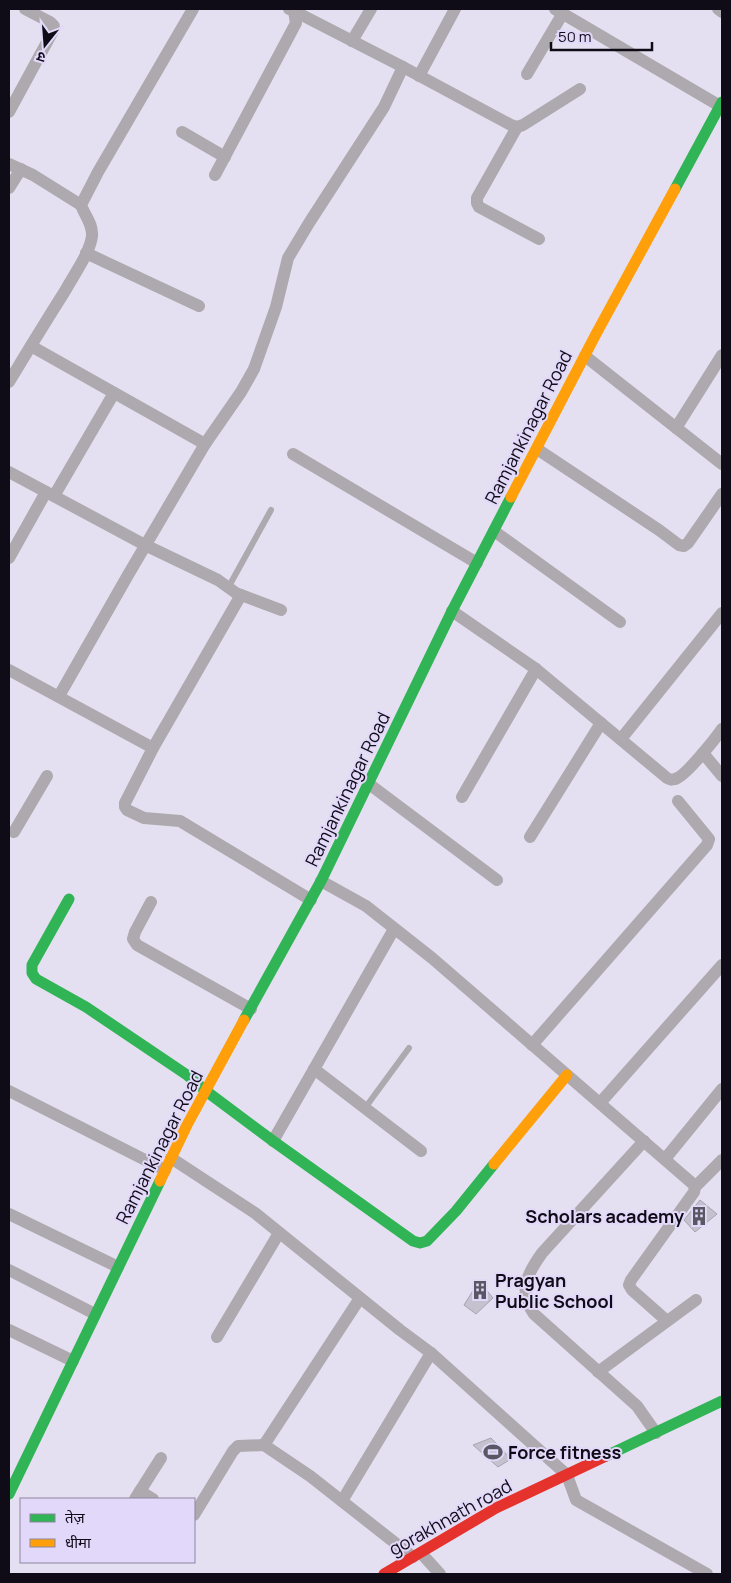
<svg xmlns="http://www.w3.org/2000/svg" width="731" height="1583" font-family="Manrope,'Noto Sans Devanagari',sans-serif">
<style>
.building{fill:#c5c1ce;stroke:#a7a3b1}
.lines{fill:none;stroke-linecap:round;stroke-linejoin:round}
.lane{stroke:#aea9ae;stroke-width:6}
.street{stroke:#aea9ae;stroke-width:12}
.fast{stroke:#30b455;stroke-width:11}
.slow{stroke:#ff9f0a;stroke-width:11}
.jam{stroke:#e5322d;stroke-width:11}
.labels{text-anchor:middle;dominant-baseline:central;stroke-width:4;stroke-linejoin:round;paint-order:stroke}
.street-label{font-size:18px;fill:#100c17;stroke:#e2d8f9}
.poi-label{font-size:18px;font-weight:bold;fill:#100c17;stroke:#e2d8f9;text-anchor:start}
</style>
<rect width="100%" height="100%" fill="#e5e0f1"/>
<g class="building">
<polygon points="700,1200 717,1214 695,1232 684,1220"/>
<polygon points="479,1281 493,1298 476,1314 464,1305"/>
<polygon points="491,1438 511,1459 498,1467 473,1445"/>
</g>
<g class="lines">
<g class="lane">
<polyline points="228,588 271,510"/>
<polyline points="365,1108 409,1048"/>
</g>
<g class="street">
<polyline points="555,9 720,106"/>
<polyline points="718,9 722,12"/>
<polyline points="294,11 403,67 511,125 517,127 523,125 580,89"/>
<polyline points="352,41 371,9"/>
<polyline points="527,74 563,13"/>
<polyline points="419,76 455,9"/>
<polyline points="9,112 53,31 54,26 50,22 25,9"/>
<polyline points="517,127 477,198 477,203 479,207 539,239"/>
<polyline points="182,132 225,157"/>
<polyline points="9,164 33,175 81,205"/>
<polyline points="215,175 296,23 294,11 289,9"/>
<polyline points="9,188 21,169"/>
<polyline points="86,253 199,306"/>
<polyline points="31,346 205,444"/>
<polyline points="585,356 722,464"/>
<path d="M9 382C27 352 46 321 65 291 73 276 90 253 92 236 93 224 85 216 81 205L98 172 193 9"/>
<polyline points="676,428 722,355"/>
<polyline points="537,449 659,530 679,545 684,546 688,543 722,494"/>
<polyline points="293,454 477,563"/>
<polyline points="9,472 145,545 218,580 236,593 281,610"/>
<polyline points="54,496 114,393"/>
<polyline points="494,531 620,622"/>
<polyline points="9,558 46,492"/>
<polyline points="241,595 153,748 125,803 125,807 127,810 144,818 180,821 311,900"/>
<path d="M452 611 536 669 667 778C671 780 671 780 675 779 685 777 715 739 722 729"/>
<polyline points="9,670 153,748"/>
<polyline points="59,696 128,575 205,444 241,392 254,369 276,307 288,258 309,223 384,107 403,67"/>
<polyline points="621,739 722,613"/>
<polyline points="703,753 722,776"/>
<polyline points="369,784 497,880"/>
<polyline points="462,797 536,669"/>
<polyline points="14,832 47,776"/>
<polyline points="530,837 601,723"/>
<polyline points="321,881 366,906 432,958 693,1184 695,1187"/>
<polyline points="151,902 135,932 133,939 137,945 251,1009"/>
<polyline points="532,1045 707,845 709,839 678,801"/>
<polyline points="314,1069 421,1151"/>
<polyline points="9,1091 165,1170"/>
<polyline points="600,1103 722,965"/>
<polyline points="273,1141 394,929"/>
<path d="M644 1141 542 1253C527 1274 518 1291 534 1314L637 1406 656 1433"/>
<polyline points="171,1158 255,1213 400,1330 431,1353 567,1475 576,1500 707,1574"/>
<polyline points="665,1159 722,1089"/>
<polyline points="9,1214 118,1267"/>
<polyline points="9,1270 95,1314"/>
<polyline points="360,1298 264,1445 310,1476 413,1557"/>
<polyline points="667,1321 632,1290 629,1285 631,1280 694,1192 695,1187 722,1160"/>
<polyline points="9,1330 73,1361"/>
<polyline points="217,1337 279,1233"/>
<polyline points="598,1372 696,1300"/>
<polyline points="140,1491 153,1499"/>
<polyline points="135,1499 161,1458"/>
<polyline points="342,1501 431,1353"/>
<polyline points="194,1515 233,1451 238,1446 264,1445"/>
<polyline points="421,1553 440,1574"/>
</g>
<g class="fast">
<polyline points="675,189 722,102"/>
<polyline points="69,899 32,965 32,973 36,979 86,1007 187,1075 206,1091 273,1141 413,1241 420,1243 427,1241 456,1211 494,1164"/>
<polyline points="244,1020 321,881 452,611 511,497"/>
<polyline points="606,1456 722,1401"/>
<polyline points="9,1494 160,1181"/>
</g>
<g class="slow">
<polyline points="511,497 596,334 675,189"/>
<polyline points="494,1164 567,1075"/>
<polyline points="160,1181 187,1125 244,1020"/>
</g>
<polyline class="jam" points="384,1574 496,1508 606,1456"/>
</g>
<defs>
<g id="building-bare" transform="scale(1.5)"><path d="M-4-6H4V6H1V3H-1V6H-4ZM-2.5-4.3h1.7v1.8h-1.7ZM.8-4.3h1.7v1.8H.8ZM-2.5-1h1.7V.8h-1.7ZM.8-1h1.7V.8H.8Z" fill="#5b5663" stroke="#e2d8f9" stroke-width="2.5" paint-order="stroke"/></g>
<g id="stadium-bare" transform="scale(1.5)"><path d="M0-5a6.5 5 0 1 0 0 10a6.5 5 0 1 0 0-10ZM-3.5-1.8h7v3.6h-7Z" fill="#5b5663" stroke="#e2d8f9" stroke-width="2.5" paint-order="stroke"/></g>
</defs>
<g fill-rule="evenodd">
<use href="#building-bare" x="699" y="1216"/>
<use href="#building-bare" x="480" y="1290"/>
<use href="#stadium-bare" x="493" y="1452"/>
</g>
<g class="labels">
<g class="street-label">
<text transform="translate(528 427) rotate(-63)">Ramjankinagar Road</text>
<text transform="translate(347 789) rotate(-64)">Ramjankinagar Road</text>
<text transform="translate(159 1147) rotate(-63)">Ramjankinagar Road</text>
<text transform="translate(450 1517) rotate(-29)">gorakhnath road</text>
</g>
<g class="poi-label">
<text x="684" y="1216" text-anchor="end">Scholars academy</text>
<text x="495" y="1280">Pragyan<tspan x="495" dy="21">Public School</tspan></text>
<text x="508" y="1452">Force fitness</text>
</g>
</g>
<rect width="731" height="1583" fill="none" stroke="#100c17" stroke-width="20"/>
<rect x="20" y="1498" width="175" height="65" fill="#e2d8f9" stroke="#8e869f"/>
<rect x="30" y="1514" width="25" height="8" fill="#30b455" stroke="#8e869f"/>
<text x="65" y="1523" font-size="15" fill="#100c17">तेज़</text>
<rect x="30" y="1539" width="25" height="8" fill="#ff9f0a" stroke="#8e869f"/>
<text x="65" y="1548" font-size="15" fill="#100c17">धीमा</text>
<g transform="translate(45 45) rotate(197)" stroke="#e2d8f9" stroke-width="4" paint-order="stroke">
<path d="M0-4L9 19L0 12L-9 19Z" fill="#100c17"/>
<text y="-8" font-size="14" font-weight="bold" text-anchor="middle" fill="#100c17">उ</text>
</g>
<path d="M551 42v8h101v-8" fill="none" stroke="#100c17" stroke-width="2.5"/>
<text x="558" y="42" font-size="15" fill="#100c17" stroke="#e2d8f9" stroke-width="4" paint-order="stroke">50 m</text>
</svg>
